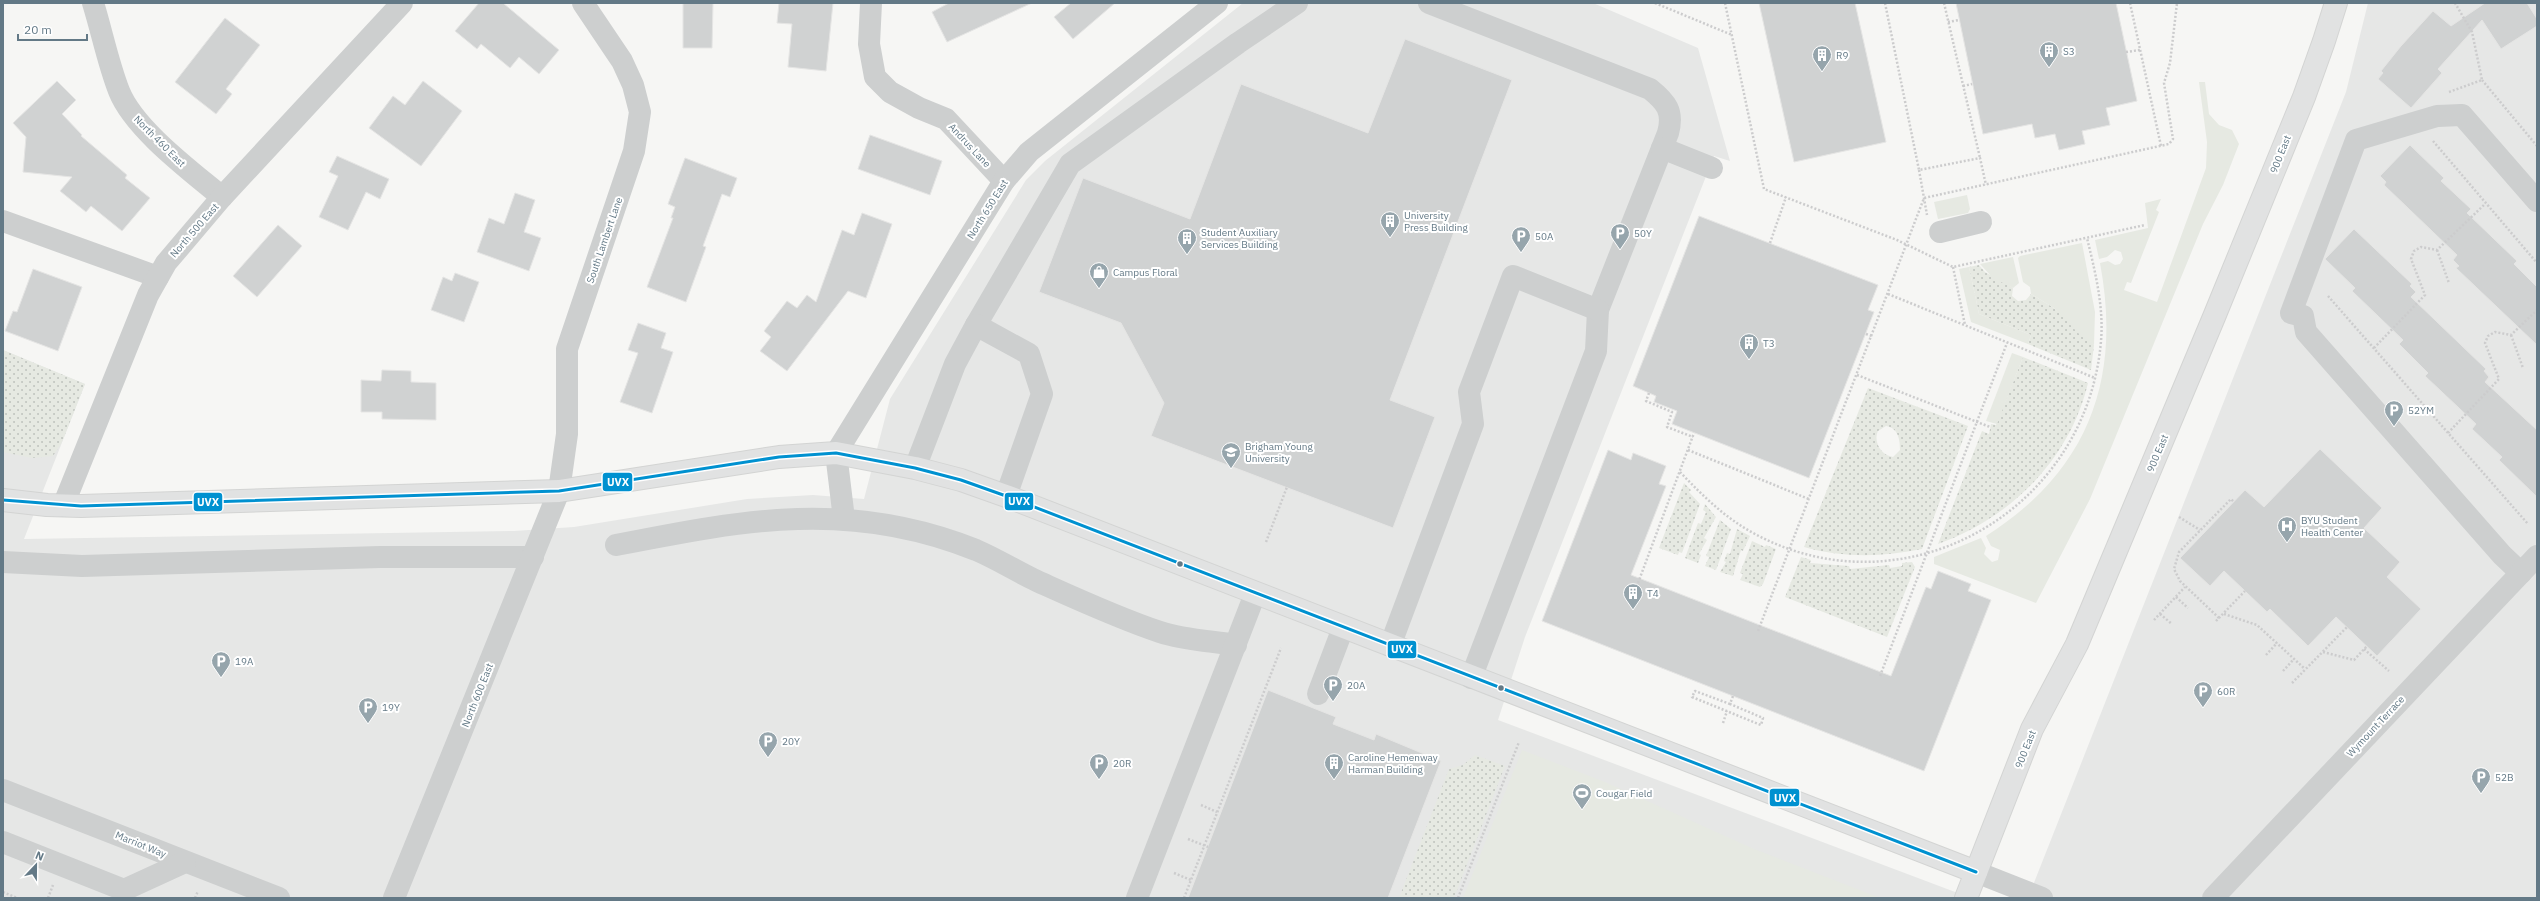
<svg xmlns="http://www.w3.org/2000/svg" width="2540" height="901" font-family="'IBM Plex Sans',sans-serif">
  <defs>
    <pattern id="grass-dots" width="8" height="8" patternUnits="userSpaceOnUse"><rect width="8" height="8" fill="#e6e9e2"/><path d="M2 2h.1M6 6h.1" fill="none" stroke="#bec2bd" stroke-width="1.8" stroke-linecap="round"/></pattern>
  </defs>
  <rect width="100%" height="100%" fill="#f6f6f4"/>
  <g fill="#e6e7e6">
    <polygon points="1243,3 1593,3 1698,48 1730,161 1714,156 1525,637 1498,720 1971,898 3,898 3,350 85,384 24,539 514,531 574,527 747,499 813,495 864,499 890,399 1026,180 1045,161"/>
    <polygon points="2368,3 2537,3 2537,898 2028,898 2346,92"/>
  </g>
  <g fill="url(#grass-dots)" fill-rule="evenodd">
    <polygon points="1979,265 1985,272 2013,288 2012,296 2018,301 2026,300 2031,294 2054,308 2094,345 2091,370 2028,344 2031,335 1979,314 1969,267"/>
    <polygon points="3,350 85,384 62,442 53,456 32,458 3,452"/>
    <path d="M2023,357L2088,383C2070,459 2011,518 1938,544L1982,431L1989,434L1991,424L1996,425Z"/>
    <path d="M1868,388L1968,426L1922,549C1883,557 1843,558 1804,547ZM1886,426C1898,428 1900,439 1900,450L1893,457C1881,455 1873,442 1878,431Z"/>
    <polygon points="1684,483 1691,490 1689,492 1700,504 1682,553 1679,552 1678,555 1659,548"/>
    <polygon points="1705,504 1716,517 1704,538 1707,540 1699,554 1701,555 1698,563 1685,558 1698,523 1701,524 1706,512 1703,510"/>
    <polygon points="1720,520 1731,529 1716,570 1705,566 1709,557 1706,556"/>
    <polygon points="1737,529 1750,536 1743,551 1741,550 1733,576 1720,572 1726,562 1724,561 1727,553 1730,554"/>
    <polygon points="1752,541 1765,547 1766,545 1776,549 1763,584 1760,587 1740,580 1743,574 1740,573"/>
    <polygon points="1801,557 1811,560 1810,563 1849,566 1850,569 1889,565 1890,568 1902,566 1902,563 1912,562 1915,567 1887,637 1785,597"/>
    <polygon points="1475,755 1505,766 1454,898 1399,898 1449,769 1463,765"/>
  </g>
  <g fill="#e6e9e2">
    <path d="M2199,82H2205L2209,114L2219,125L2232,130L2239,144L2223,185L2203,224L2090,499L2036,603L1934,564V557L1981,538L1986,548L1984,554L1992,562L1998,560L2000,550L1991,546L1986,536C2088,471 2122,380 2100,263L2108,261L2115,265L2120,264L2123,259L2121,252L2115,250L2107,257L2099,259L2095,240L2148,228L2145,203L2161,199L2156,210L2159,212L2131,283L2127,282L2124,290L2157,302L2206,168L2207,142Z"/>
    <polygon points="1967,195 1970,209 1968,213 1938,219 1934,202"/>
    <polygon points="2082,243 2095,312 2094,345 2081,336 2054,308 2031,294 2030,287 2023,282 2018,258 2020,256"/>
    <polygon points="2013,257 2019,283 2013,288 1993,278 1980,264"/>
    <polygon points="1969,267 1979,314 2031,335 2028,344 1971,322 1959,269"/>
    <polygon points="2012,353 2023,357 1997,424 1986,421"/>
    <polygon points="1522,750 1605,782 1754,849 1880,898 1463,898"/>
  </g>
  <g fill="#d0d2d2" stroke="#e5e5e4">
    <polygon points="479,3 503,3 559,50 539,74 519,57 510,68 481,44 477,49 455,31"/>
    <polygon points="683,3 713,3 712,48 683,48"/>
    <polygon points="779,3 833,3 826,71 788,67 792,24 777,23"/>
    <polygon points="949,3 1032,3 947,42 932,12"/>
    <polygon points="1071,3 1115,3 1073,39 1054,17"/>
    <polygon points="1759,3 1855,3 1886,142 1794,162"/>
    <polygon points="1956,3 2116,3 2137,101 2106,108 2110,125 2082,131 2085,144 2059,150 2055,134 2035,138 2032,124 1983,134"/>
    <polygon points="2485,3 2527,3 2537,19 2537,26 2501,49 2482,20 2438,69 2442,73 2411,108 2378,79 2383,73 2381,71 2401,46 2433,11 2451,26"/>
    <polygon points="225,18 260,45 226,89 232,94 216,114 175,82"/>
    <polygon points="1405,39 1512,80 1390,400 1435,417 1393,528 1151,436 1164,403 1121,323 1039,292 1083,178 1190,219 1241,84 1368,133"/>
    <polygon points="57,81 76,100 62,114 82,135 81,136 127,175 125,178 150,198 122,231 91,206 86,212 60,191 72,177 23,172 26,137 13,123"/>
    <polygon points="423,81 462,111 421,166 369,128 393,96 405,105"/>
    <polygon points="870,135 942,161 930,195 858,169"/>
    <polygon points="2410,145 2444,178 2441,181 2471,209 2467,213 2517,261 2514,264 2537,287 2537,345 2456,268 2459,266 2453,260 2457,255 2384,185 2386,182 2380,176"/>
    <polygon points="337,156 389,179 380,199 366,192 348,230 319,217 338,176 329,172"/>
    <polygon points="685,158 737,178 730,197 722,194 703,246 706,247 686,302 647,287 673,218 671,218 675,207 668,204"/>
    <polygon points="515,193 535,200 524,232 541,238 529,271 477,252 489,218 504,224"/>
    <polygon points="862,213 892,224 866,298 848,291 787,371 760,351 771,337 764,331 787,301 797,308 807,295 816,302 842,230 854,235"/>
    <polygon points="1699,216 1878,285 1868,310 1874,312 1809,478 1672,424 1677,411 1654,402 1656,396 1633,386"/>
    <polygon points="278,225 302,246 257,297 233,276"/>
    <polygon points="2354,229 2412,284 2410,286 2416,292 2411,297 2486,369 2484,371 2489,377 2485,382 2537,430 2537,497 2499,460 2502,457 2472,429 2476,424 2425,376 2428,373 2399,344 2403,340 2352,291 2355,288 2325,259"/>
    <polygon points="33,269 82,287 58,351 5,331 13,311 17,312"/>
    <polygon points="455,273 479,282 464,322 431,310 443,277 452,281"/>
    <polygon points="638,323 666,333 661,348 673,352 652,413 620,402 638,353 628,350"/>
    <polygon points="382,370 411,371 411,382 436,383 436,420 382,419 382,412 361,412 361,380 381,381"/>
    <polygon points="2320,449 2382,508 2364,528 2400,562 2387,577 2421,609 2377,656 2336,617 2308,646 2270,609 2267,612 2224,571 2210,586 2180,558 2245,490 2264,507"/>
    <polygon points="1608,450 1631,460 1633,453 1666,466 1659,484 1666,486 1631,575 1891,676 1926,587 1931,589 1938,571 1971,584 1968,591 1991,600 1924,771 1542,621"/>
    <polygon points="1268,690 1336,717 1333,724 1374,740 1376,734 1441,761 1388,898 1188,898"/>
  </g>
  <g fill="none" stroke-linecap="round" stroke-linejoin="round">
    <g stroke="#d3d4d3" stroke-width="24">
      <g id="major">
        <polyline points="3,500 47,505 81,506 559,491 779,457 836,453 915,468 961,480 1006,496 1976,872"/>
        <polyline points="1966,898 2032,729 2077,644 2214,317 2304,97 2324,41 2336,3"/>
      </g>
    </g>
    <g stroke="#cccccd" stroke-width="2.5" stroke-dasharray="2 2" stroke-linecap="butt">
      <polyline points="1655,3 1732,35"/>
      <polyline points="1725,3 1764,189 1897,240 1953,267 2145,225"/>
      <polyline points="1885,3 1919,170 1980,158 1986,185"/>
      <polyline points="1944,3 1980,158"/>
      <polyline points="2130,3 2161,146"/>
      <polyline points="1948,22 1959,20"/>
      <polyline points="2126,52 2140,50"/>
      <polyline points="2482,80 2537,146"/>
      <polyline points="1963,86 1972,84"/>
      <polyline points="2449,92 2482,80 2472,32 2455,3"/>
      <polyline points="2433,141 2537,263"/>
      <polyline points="1919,170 1927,215"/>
      <polyline points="1770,243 1786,197"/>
      <polyline points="2437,250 2449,283"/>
      <polyline points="1953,267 1965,325"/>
      <polyline points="1888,294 2095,378"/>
      <polyline points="2328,296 2528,524"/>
      <polyline points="1866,334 1872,336"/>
      <polyline points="2511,335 2523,368"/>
      <polyline points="2374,348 2425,295 2411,259 2414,251 2421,247 2437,250 2485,204"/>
      <polyline points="1857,375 1990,427"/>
      <polyline points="1649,393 1646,401 1672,412 1667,427 1693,437"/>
      <polyline points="2448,433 2499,379 2485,343 2488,336 2495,332 2511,335 2537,310"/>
      <polyline points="1688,450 1809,499"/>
      <path d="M1680,472C1703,496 1725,518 1755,534C1906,615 2087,510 2101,341C2104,307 2095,271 2087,238"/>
      <polyline points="2179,517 2200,530"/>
      <polyline points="1266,542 1287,487"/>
      <polyline points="1638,583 1694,433"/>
      <polyline points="2176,597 2188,608"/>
      <polyline points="2160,614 2172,624"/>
      <polyline points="2224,614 2257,625 2305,669"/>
      <polyline points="2219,618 2180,581 2174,569 2179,552 2231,499 2234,502"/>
      <polyline points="2154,620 2185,587"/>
      <polyline points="2216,621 2245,591"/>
      <polyline points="1758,631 1924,198 2169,144 2173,139 2164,83 2170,63 2177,3"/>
      <polyline points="2364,649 2389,671"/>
      <polyline points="2323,652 2354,660 2367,646"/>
      <polyline points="2266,655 2277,643"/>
      <polyline points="2283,671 2294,659"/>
      <polyline points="1880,676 2007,343"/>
      <polyline points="2292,683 2347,627"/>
      <polyline points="1730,704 1695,691 1692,697 1761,725 1763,718 1730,704 1733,696"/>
      <polyline points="1723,723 1727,711"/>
      <polyline points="1201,805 1217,812"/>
      <polyline points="1188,839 1208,847"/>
      <polyline points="1174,873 1191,880"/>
      <polyline points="3,892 17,898"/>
      <polyline points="48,898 53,885"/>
      <polyline points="195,898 198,891"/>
      <polyline points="1184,898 1281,648"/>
      <polyline points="1458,898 1519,742"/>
    </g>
    <g stroke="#cdcfcf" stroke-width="22">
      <path d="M93,3C102,32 108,63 119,91C134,129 191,171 222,197"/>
      <polyline points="871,3 869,44 875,77 890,92 919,108 946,119 1004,181"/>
      <path d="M1429,3L1650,89C1666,102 1674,111 1668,133L1598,310L1596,351L1471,678"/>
      <polyline points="1662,148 1712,168"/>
      <polyline points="3,221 158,277"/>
      <polyline points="1940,232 1981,222"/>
      <polyline points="976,325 1070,164 1238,43 1297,3"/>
      <polyline points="915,468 955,364 976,325 1029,354 1042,394 1006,496"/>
      <polyline points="63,506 148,295 166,263 222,197 402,3"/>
      <polyline points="844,519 836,453 1004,181 1029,152 1217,3"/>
      <path d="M616,545C744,520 849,499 976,550C997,559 1016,571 1037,581C1077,599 1118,618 1160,632C1184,640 1212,641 1236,645"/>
      <polyline points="3,562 82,566 380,557 533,557"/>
      <polyline points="2521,573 2502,555 2306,332 2303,316 2291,313 2356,140 2437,116 2462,115 2537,201"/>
      <polyline points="1390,646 1473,424 1469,392 1513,276 1598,310"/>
      <polyline points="1318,694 1343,628"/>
      <polyline points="3,790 279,898"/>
      <polyline points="3,842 124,890 185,862"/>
      <polyline points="1976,872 2042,898"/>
      <polyline points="394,898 559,491 567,434 567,349 634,151 640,112 633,85 622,61 583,3"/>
      <polyline points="1137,898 1255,594"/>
      <polyline points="2213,898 2537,556"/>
    </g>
    <use href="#major" stroke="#e1e2e2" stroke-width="22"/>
    <g stroke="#fff" stroke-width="6">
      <polyline id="bus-1" points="3,500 81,506 559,491 779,457 836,453 915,468 961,480 1006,496 1976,872"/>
    </g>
    <use href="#bus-1" stroke="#0091d0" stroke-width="3"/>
  </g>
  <defs>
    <g id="building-pin" transform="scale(1)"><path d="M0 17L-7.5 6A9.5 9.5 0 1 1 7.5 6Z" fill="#96a5ac" stroke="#fff"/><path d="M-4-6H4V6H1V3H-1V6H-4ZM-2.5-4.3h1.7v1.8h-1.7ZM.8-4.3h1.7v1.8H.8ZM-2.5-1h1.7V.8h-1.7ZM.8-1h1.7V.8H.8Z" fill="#fff"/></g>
    <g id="parking-pin" transform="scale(1)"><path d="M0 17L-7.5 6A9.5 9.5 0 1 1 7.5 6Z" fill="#96a5ac" stroke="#fff"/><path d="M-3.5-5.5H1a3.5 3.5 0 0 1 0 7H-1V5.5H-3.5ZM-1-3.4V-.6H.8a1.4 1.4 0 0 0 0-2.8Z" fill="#fff"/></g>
    <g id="shop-pin" transform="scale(1)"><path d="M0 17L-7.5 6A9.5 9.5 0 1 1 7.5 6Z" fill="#96a5ac" stroke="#fff"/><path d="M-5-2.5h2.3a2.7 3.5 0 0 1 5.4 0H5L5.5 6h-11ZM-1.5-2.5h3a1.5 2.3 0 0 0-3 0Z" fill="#fff"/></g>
    <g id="university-pin" transform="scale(1)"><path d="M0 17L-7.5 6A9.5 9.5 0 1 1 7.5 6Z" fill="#96a5ac" stroke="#fff"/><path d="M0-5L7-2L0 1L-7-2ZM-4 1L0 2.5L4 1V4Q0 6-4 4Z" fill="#fff"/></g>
    <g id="hospital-pin" transform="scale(1)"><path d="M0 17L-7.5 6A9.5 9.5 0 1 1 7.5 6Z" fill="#96a5ac" stroke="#fff"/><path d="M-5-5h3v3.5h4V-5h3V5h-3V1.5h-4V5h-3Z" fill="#fff"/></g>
    <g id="stadium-pin" transform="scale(1)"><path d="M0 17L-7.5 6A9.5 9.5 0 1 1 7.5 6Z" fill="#96a5ac" stroke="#fff"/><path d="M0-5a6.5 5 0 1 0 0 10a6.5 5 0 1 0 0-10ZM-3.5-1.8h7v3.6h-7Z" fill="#fff"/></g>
  </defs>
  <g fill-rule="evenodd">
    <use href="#building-pin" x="2049" y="51"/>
    <use href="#building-pin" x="1822" y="55"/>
    <use href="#building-pin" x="1390" y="221"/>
    <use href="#parking-pin" x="1620" y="233"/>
    <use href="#parking-pin" x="1521" y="236"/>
    <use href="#building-pin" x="1187" y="238"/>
    <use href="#shop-pin" x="1099" y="272"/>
    <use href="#building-pin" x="1749" y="343"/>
    <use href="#parking-pin" x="2394" y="410"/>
    <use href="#university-pin" x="1231" y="452"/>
    <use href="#hospital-pin" x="2287" y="526"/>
    <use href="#building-pin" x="1633" y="593"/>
    <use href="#parking-pin" x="221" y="661"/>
    <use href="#parking-pin" x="1333" y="685"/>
    <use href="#parking-pin" x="2203" y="691"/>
    <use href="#parking-pin" x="368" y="707"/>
    <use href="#parking-pin" x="768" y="741"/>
    <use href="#parking-pin" x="1099" y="763"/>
    <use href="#building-pin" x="1334" y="763"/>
    <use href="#parking-pin" x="2481" y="777"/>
    <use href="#stadium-pin" x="1582" y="793"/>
  </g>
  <g fill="#637986" stroke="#fff" stroke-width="1.5">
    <circle cx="1180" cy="564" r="3.5"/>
    <circle cx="1501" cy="688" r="3.5"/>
  </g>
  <g text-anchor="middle" stroke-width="4" stroke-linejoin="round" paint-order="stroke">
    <g font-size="10" fill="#637986" stroke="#fff" text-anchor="start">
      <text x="2063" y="55">S3</text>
      <text x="1836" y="59">R9</text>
      <text x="1404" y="219">University<tspan x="1404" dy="12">Press Building</tspan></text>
      <text x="1201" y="236">Student Auxiliary<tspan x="1201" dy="12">Services Building</tspan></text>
      <text x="1634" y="237">50Y</text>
      <text x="1535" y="240">50A</text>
      <text x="1113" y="276">Campus Floral</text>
      <text x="1763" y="347">T3</text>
      <text x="2408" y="414">52YM</text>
      <text x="1245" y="450">Brigham Young<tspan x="1245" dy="12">University</tspan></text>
      <text x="2301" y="524">BYU Student<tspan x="2301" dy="12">Health Center</tspan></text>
      <text x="1647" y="597">T4</text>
      <text x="235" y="665">19A</text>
      <text x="1347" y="689">20A</text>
      <text x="2217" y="695">60R</text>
      <text x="382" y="711">19Y</text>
      <text x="782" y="745">20Y</text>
      <text x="1348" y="761">Caroline Hemenway<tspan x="1348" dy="12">Harman Building</tspan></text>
      <text x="1113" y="767">20R</text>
      <text x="2495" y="781">52B</text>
      <text x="1596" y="797">Cougar Field</text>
    </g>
    <g font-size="10" fill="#637986" stroke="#fff">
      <text transform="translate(160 141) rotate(45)" y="4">North 460 East</text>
      <text transform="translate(970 145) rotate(47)" y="4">Andrus Lane</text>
      <text transform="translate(2280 154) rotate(-68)" y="4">900 East</text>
      <text transform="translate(987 209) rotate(-58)" y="4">North 650 East</text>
      <text transform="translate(194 230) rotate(-49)" y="4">North 500 East</text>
      <text transform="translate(604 240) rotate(-71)" y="4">South Lambert Lane</text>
      <text transform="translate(2157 453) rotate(-67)" y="4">900 East</text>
      <text transform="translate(477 695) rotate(-68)" y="4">North 600 East</text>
      <text transform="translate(2375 726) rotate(-47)" y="4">Wymount Terrace</text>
      <text transform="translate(2025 749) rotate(-68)" y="4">900 East</text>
      <text transform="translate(141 844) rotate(22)" y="4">Marriot Way</text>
    </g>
  </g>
  <g stroke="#fff" stroke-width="1.5">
    <rect x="602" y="472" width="31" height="20" rx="4" fill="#0091d0"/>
    <rect x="1004" y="492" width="30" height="19" rx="4" fill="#0091d0"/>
    <rect x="193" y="492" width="30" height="20" rx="4" fill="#0091d0"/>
    <rect x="1387" y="640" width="30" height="19" rx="4" fill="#0091d0"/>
    <rect x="1769" y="788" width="31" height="19" rx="4" fill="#0091d0"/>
  </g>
  <g font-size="11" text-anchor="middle" font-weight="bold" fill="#fff">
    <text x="618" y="486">UVX</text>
    <text x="1019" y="505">UVX</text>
    <text x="208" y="506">UVX</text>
    <text x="1402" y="653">UVX</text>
    <text x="1785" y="802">UVX</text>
  </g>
  <rect width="2540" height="901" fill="none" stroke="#637986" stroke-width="8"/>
  <g transform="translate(36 865) rotate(22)" stroke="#ffffff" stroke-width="3" paint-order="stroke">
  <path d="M0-3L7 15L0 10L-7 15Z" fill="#637986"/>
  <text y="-6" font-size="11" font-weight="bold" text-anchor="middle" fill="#637986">N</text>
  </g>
  <path d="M18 34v6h69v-6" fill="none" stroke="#637986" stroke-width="2"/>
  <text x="24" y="34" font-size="12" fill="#637986" stroke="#ffffff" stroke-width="3" paint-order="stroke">20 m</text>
</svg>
